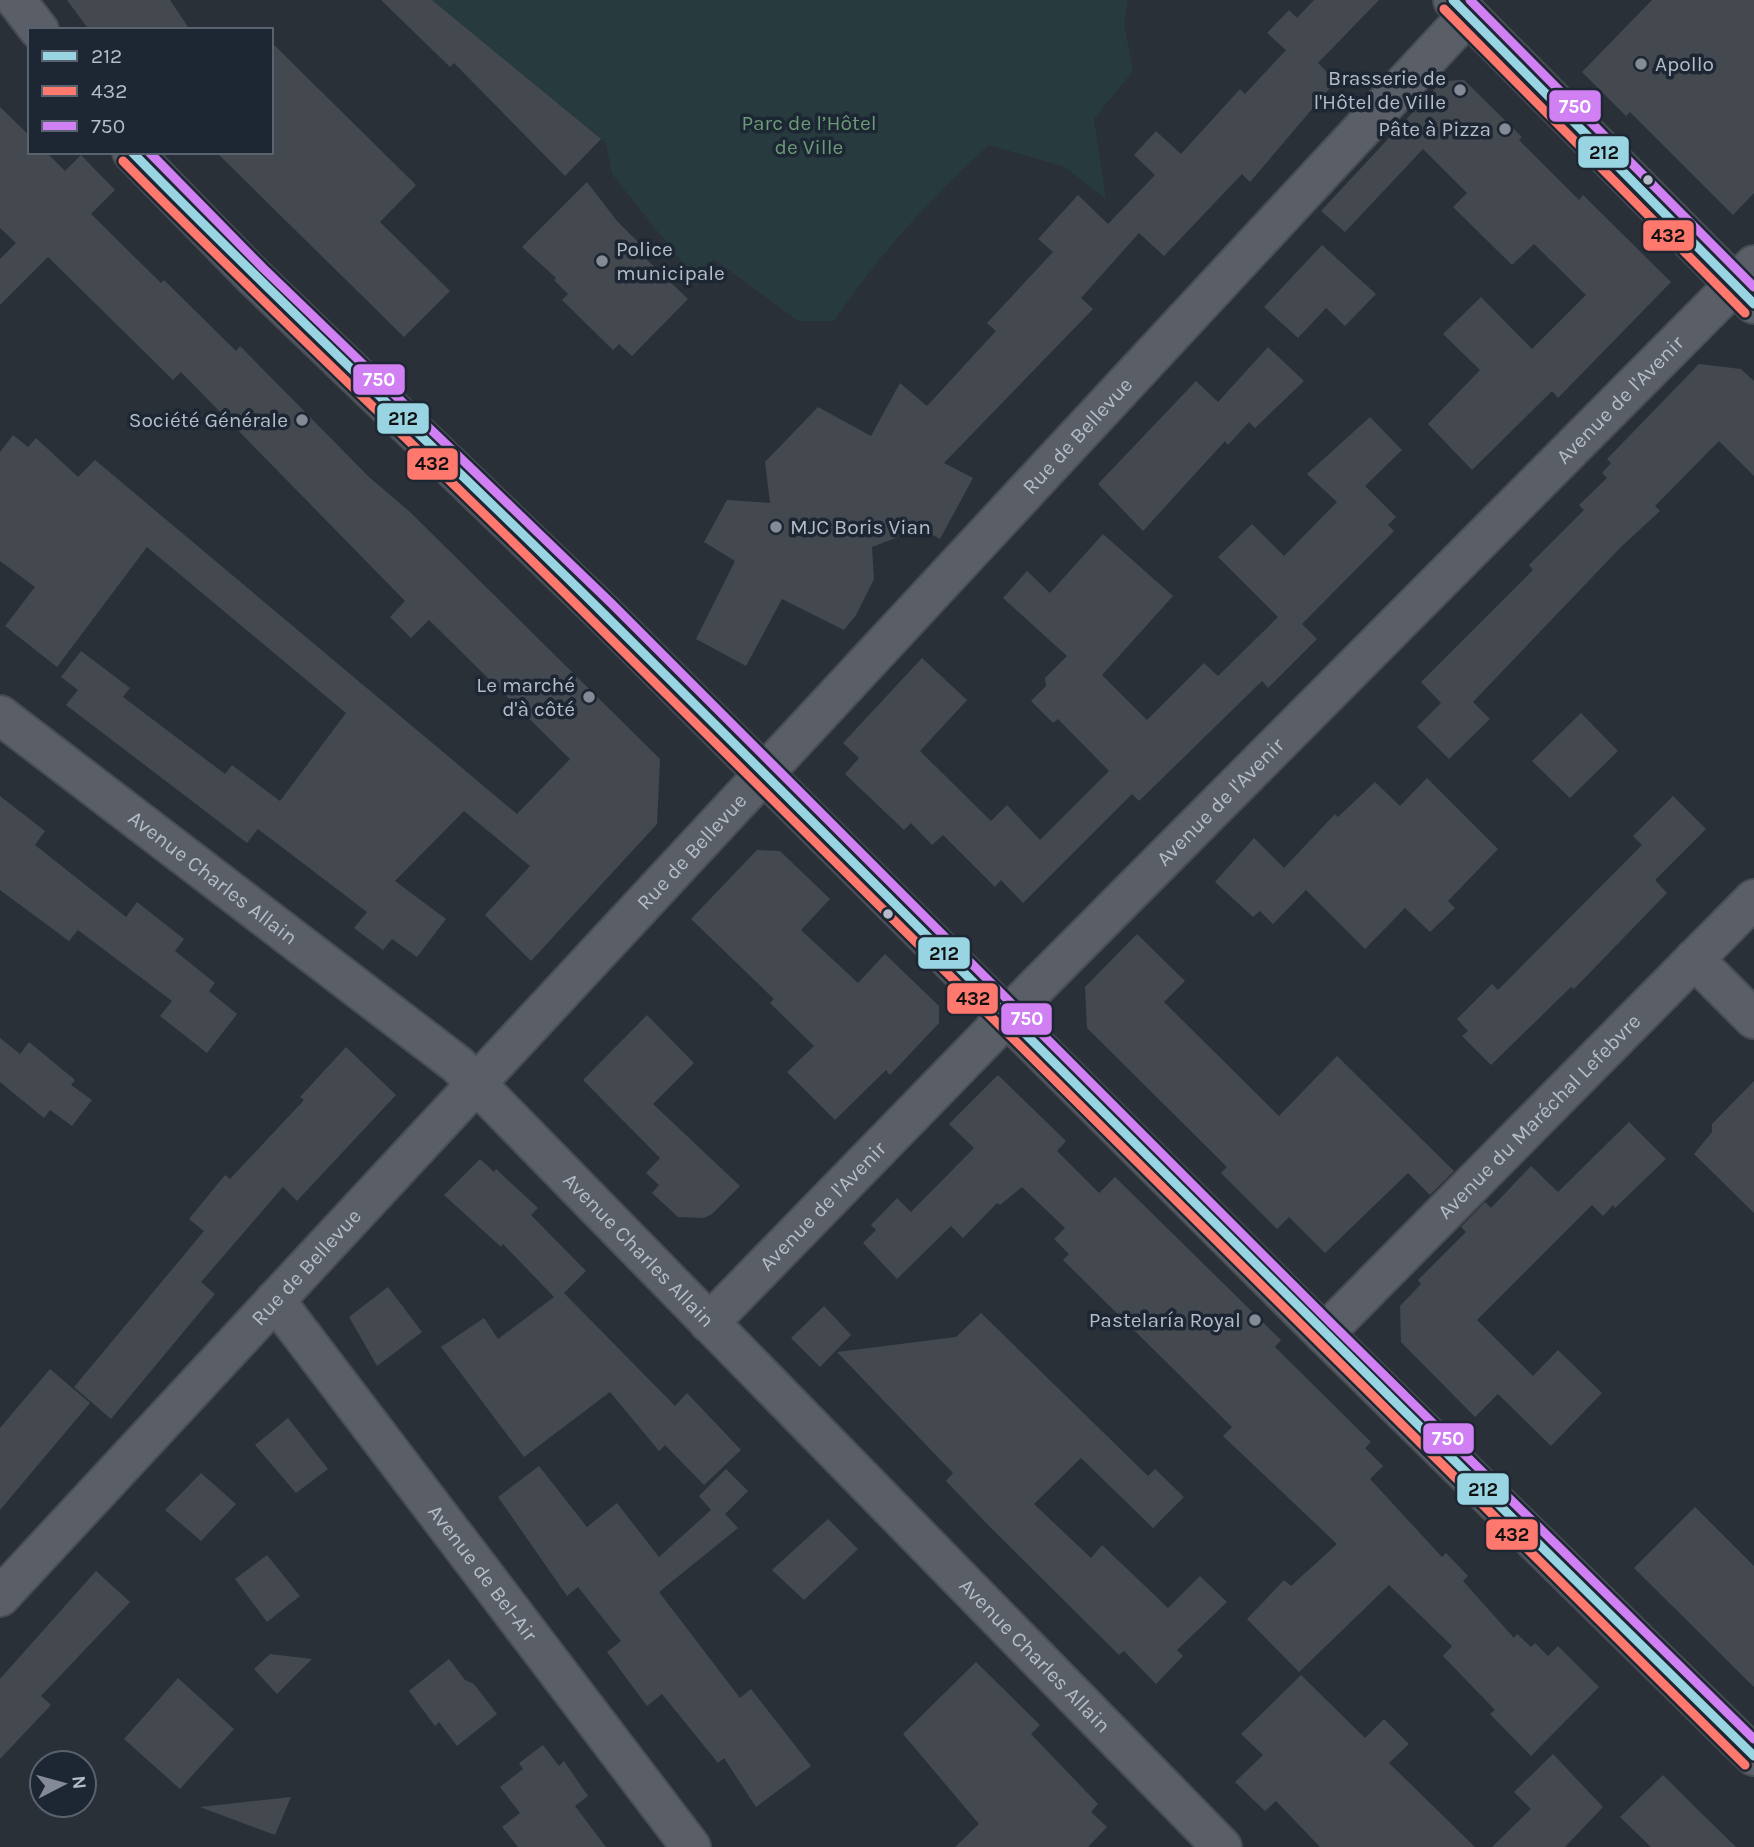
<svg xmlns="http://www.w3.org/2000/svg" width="1754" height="1847" font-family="Karla,sans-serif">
  <rect width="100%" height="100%" fill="#2a3038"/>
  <path fill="#273a3e" d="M432,0H1128L1124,24L1133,71L1094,119L1106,199L1065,167L989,145C932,196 877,257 834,321H798L714,259L693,276L612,174L606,143Z"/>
  <g fill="#444950">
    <polygon points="67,0 170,0 190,30 89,30"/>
    <polygon points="381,0 432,0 601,139 565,176 454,63 450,67"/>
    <polygon points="1314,0 1379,0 1318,63 1336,81 1250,182 1242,174 1164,256 1139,233 1081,298 1093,309 944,463 973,478 940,539 913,524 898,537 872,547 874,579 856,615 844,630 782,599 746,666 696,639 735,561 704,542 727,500 770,503 765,462 818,407 871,436 900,383 927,406 996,331 987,323 1053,252 1038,239 1078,195 1108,224 1155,175 1134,155 1156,131 1181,154 1240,89 1245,94 1286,50 1267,33 1289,10 1297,18"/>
    <polygon points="1652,0 1754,0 1754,193 1733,215 1630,112 1626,116 1582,72"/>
    <polygon points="271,42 416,185 380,222 450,291 404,337 216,152 271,152"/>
    <polygon points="1464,80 1522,137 1519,140 1579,200 1583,195 1671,282 1558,398 1552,391 1472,470 1428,424 1480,370 1443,334 1481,297 1532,349 1586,295 1534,244 1512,265 1453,207 1467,193 1423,149 1345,232 1321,211 1442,81"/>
    <polygon points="0,107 30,136 30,152 46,152 65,171 81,155 115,190 91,214 161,283 164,280 236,351 240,346 369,477 410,512 660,759 657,824 531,961 485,915 530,866 464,811 395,881 446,919 417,957 392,939 383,950 354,928 367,912 258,829 247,843 66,705 78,690 61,677 81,651 130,688 123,697 225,774 232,765 280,801 346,713 147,547 57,667 5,626 35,587 0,561 0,452 13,435 28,447 36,438 78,477 95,460 517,814 570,759 429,620 411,638 390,617 405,601 181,372 173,380 48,257 0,305 0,259 16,243 0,228"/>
    <polygon points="587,182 617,221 645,249 640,253 688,299 632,356 619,344 613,350 562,300 568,294 554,280 556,278 522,247"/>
    <polygon points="1322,245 1376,294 1345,326 1326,308 1298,338 1264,307"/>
    <polygon points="1268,347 1304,381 1255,428 1249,422 1228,445 1225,441 1143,531 1098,484 1196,381 1218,402"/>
    <polygon points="1699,364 1741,369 1754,381 1754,476 1719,441 1655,506 1660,511 1621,547 1473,702 1490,719 1449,759 1417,727 1441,703 1421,682 1533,570 1529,565 1584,510 1579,505 1607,478 1602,473 1611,463 1607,459"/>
    <polygon points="1370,417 1402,450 1365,486 1396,517 1388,525 1394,531 1302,624 1317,639 1268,688 1262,681 1139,801 1132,794 1023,903 1001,880 995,887 943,835 932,845 911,823 904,830 845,774 859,758 843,743 922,658 967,700 920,751 991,821 1007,805 1040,840 1109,771 1058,719 1053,723 1031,701 1046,686 1045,678 1067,656 1003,598 1027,571 1050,593 1103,534 1173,596 1102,675 1147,720 1204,663 1218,676 1278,617 1218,557 1252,524 1284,556 1337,502 1307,474"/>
    <polygon points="1581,713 1618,751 1570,798 1532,761"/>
    <polygon points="1427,778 1498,849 1448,901 1455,908 1430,932 1405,908 1365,949 1306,890 1273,924 1260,911 1253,917 1215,882 1254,838 1284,868 1335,814 1338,817 1375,782 1400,806"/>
    <polygon points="0,796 45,831 35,845 126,917 137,902 184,939 175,951 215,983 209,991 237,1014 207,1053 160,1016 172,1001 78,930 69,941 0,890"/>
    <polygon points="1673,796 1706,829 1655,880 1667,893 1574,989 1571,987 1491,1065 1462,1036 1468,1031 1457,1019 1492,984 1498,990 1642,845 1633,836"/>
    <polygon points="757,850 780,851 830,899 801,930 858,983 885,954 939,1006 939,1023 890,1075 886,1070 835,1120 787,1072 814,1046 770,1003 774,999 691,919"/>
    <polygon points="1137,934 1185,981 1164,1002 1279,1116 1337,1056 1454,1171 1430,1195 1408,1173 1325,1253 1289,1217 1277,1229 1221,1173 1227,1167 1087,1028 1085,987"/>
    <polygon points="647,1015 694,1063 653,1104 740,1186 712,1214 704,1218 678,1217 652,1193 659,1185 646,1173 660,1158 583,1080"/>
    <polygon points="0,1038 20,1054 29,1042 75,1080 71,1085 92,1100 72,1126 50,1110 44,1118 0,1082"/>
    <polygon points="346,1047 396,1095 297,1201 283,1187 201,1282 215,1294 111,1419 74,1387 204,1231 189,1219 225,1175 230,1179 304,1100 300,1097"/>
    <polygon points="998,1075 1066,1141 1057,1151 1099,1193 1115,1177 1281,1340 1275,1347 1371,1442 1365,1448 1383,1466 1370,1479 1442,1557 1446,1553 1468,1576 1463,1581 1514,1638 1517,1634 1531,1647 1535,1643 1548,1656 1558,1646 1599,1687 1531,1756 1490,1714 1495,1710 1443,1656 1452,1646 1389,1585 1299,1672 1247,1619 1284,1580 1291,1586 1337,1544 1223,1436 1232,1427 1063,1260 1069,1254 1054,1239 1065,1228 1022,1187 1000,1205 997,1203 963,1238 951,1226 897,1279 863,1243 876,1230 871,1225 897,1198 911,1212 974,1148 949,1124"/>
    <polygon points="1754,1081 1754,1213 1694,1154 1712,1132 1712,1124"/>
    <polygon points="1629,1122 1666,1159 1615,1208 1613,1205 1603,1216 1592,1205 1477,1320 1533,1376 1558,1350 1602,1393 1551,1446 1498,1394 1475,1417 1401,1342 1400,1306 1421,1284 1418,1280 1466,1232 1461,1227 1485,1202 1491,1208 1531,1166 1558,1192"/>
    <polygon points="480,1159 494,1172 496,1169 538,1208 531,1215 586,1271 564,1293 675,1406 687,1393 741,1450 704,1485 665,1445 659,1451 610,1392 524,1457 441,1347 484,1318 498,1339 554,1297 503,1244 501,1247 444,1195"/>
    <polygon points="388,1287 422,1332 377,1366 349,1317"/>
    <polygon points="824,1306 851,1335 820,1367 791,1338"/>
    <polygon points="981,1313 1148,1476 1155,1469 1184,1497 1153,1528 1081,1458 1034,1504 1091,1558 1102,1545 1168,1608 1200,1576 1227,1602 1177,1650 1183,1656 1156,1684 1124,1651 1119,1655 989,1526 946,1481 953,1473 837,1352 956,1337"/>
    <polygon points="50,1369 90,1403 0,1510 0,1428"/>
    <polygon points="288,1418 328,1469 296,1493 255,1445"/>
    <polygon points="539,1466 587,1527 617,1503 659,1557 711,1510 699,1496 726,1469 748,1491 725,1514 738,1528 659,1592 740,1698 751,1689 811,1766 756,1807 724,1758 718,1763 662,1694 647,1706 607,1652 621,1641 578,1587 567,1596 498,1497"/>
    <polygon points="201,1473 236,1504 201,1541 165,1510"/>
    <polygon points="1695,1507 1754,1566 1754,1687 1634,1568"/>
    <polygon points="828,1519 858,1549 804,1600 772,1570"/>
    <polygon points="267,1555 300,1596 267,1622 235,1579"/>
    <polygon points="96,1571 130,1602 41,1696 51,1705 0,1759 0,1679"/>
    <polygon points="270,1654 312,1659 277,1694 254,1669"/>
    <polygon points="449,1659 465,1680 474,1684 497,1714 457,1746 439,1722 435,1726 409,1691"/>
    <polygon points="976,1662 1040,1725 1031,1734 1098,1804 1091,1812 1107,1827 1088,1847 955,1847 979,1824 903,1734"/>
    <polygon points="1301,1675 1365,1738 1384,1719 1409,1744 1389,1763 1475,1847 1320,1847 1276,1801 1265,1811 1235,1782 1263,1755 1241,1734"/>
    <polygon points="178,1678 234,1729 180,1789 124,1739"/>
    <polygon points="543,1745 559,1766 564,1761 588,1796 575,1806 606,1847 518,1847 502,1827 520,1813 500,1787 523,1769 519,1763"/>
    <polygon points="1553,1754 1603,1807 1565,1847 1492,1847 1531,1809 1514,1792"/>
    <polygon points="1663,1775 1696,1808 1736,1847 1651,1847 1620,1817"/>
    <polygon points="291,1797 275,1835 200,1807"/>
  </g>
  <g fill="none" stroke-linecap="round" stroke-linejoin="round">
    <g stroke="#484c53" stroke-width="42">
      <g id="minor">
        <polyline points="16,0 39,30"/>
        <polyline points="1453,0 1754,304"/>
        <polyline points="132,152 254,277 602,612 1324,1334 1754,1756"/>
        <path id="s1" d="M0,715L458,1065L1222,1847"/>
        <polyline points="1694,959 1754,1019"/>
        <path id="s2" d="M275,1300L691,1847"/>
        <path id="s3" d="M709,1323L1034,989L1754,265"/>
        <path id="s4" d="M1324,1334L1754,899"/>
        <path id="s5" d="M0,1597L1468,15"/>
      </g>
    </g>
    <use href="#minor" stroke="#5a5e66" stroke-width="38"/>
    <g stroke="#1d2633" stroke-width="14">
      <g id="bus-1">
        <polyline points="1453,0 1754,304"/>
        <path d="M132,152C287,311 450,461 607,617C989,997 1369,1379 1754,1756"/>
      </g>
    </g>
    <g stroke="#1d2633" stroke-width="14">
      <g id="bus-2">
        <polyline points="1444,9 1745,313"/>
        <path d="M123,161C278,319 441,469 598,626C981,1005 1361,1387 1745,1765"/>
      </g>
    </g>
    <g stroke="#1d2633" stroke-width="14">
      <g id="bus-3">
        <polyline points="1470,0 1754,287"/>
        <polyline points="149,152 263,268 611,603 1333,1325 1754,1739"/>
      </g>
    </g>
    <use href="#bus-1" stroke="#98d4e2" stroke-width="9"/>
    <use href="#bus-2" stroke="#ff786d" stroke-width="9"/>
    <use href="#bus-3" stroke="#d080f3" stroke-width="9"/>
  </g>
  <g fill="#848b96" stroke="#1d2633" stroke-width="2.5">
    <circle cx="1641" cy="64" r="7"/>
    <circle cx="1460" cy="90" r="7"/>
    <circle cx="1505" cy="129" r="7"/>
    <circle cx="602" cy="261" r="7"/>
    <circle cx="302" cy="420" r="7"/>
    <circle cx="776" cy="527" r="7"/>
    <circle cx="589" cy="697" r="7"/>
    <circle cx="1255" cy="1320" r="7"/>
  </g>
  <g fill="#b4bcc9" stroke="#1d2633" stroke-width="2.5">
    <circle cx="1648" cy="180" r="6"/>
    <circle cx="888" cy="914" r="6"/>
  </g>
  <g text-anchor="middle" stroke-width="7" stroke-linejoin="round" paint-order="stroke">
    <g font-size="21" fill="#b4bcc9" stroke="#1d2633" text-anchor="end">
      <text x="1655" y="71" text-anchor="start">Apollo</text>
      <text x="1446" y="85">Brasserie de<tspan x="1446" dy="24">l'Hôtel de Ville</tspan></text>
      <text x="1491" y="136">Pâte à Pizza</text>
      <text x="616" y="256" text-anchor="start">Police<tspan x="616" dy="24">municipale</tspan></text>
      <text x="288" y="427">Société Générale</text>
      <text x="790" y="534" text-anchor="start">MJC Boris Vian</text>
      <text x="575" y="692">Le marché<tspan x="575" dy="24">d'à côté</tspan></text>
      <text x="1241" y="1327">Pastelaría Royal</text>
    </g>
    <g font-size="21" fill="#6b9a76" stroke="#1d2633">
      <text x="809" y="130">Parc de l’Hôtel<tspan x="809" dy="24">de Ville</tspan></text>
    </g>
    <g font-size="21" fill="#b4bcc9" stroke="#1d2633">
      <text dy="7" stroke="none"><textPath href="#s3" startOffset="1297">Avenue de l'Avenir</textPath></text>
      <text dy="7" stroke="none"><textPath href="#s5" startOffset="1584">Rue de Bellevue</textPath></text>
      <text dy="7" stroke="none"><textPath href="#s3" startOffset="730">Avenue de l'Avenir</textPath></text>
      <text dy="7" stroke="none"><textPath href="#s5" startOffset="1017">Rue de Bellevue</textPath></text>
      <text dy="7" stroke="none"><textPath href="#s1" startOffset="268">Avenue Charles Allain</textPath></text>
      <text dy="7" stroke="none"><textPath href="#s4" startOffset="306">Avenue du Maréchal Lefebvre</textPath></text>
      <text dy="7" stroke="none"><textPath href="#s3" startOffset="163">Avenue de l'Avenir</textPath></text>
      <text dy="7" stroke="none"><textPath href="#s1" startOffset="835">Avenue Charles Allain</textPath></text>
      <text dy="7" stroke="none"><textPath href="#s5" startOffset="450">Rue de Bellevue</textPath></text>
      <text dy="7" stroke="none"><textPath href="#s2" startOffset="343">Avenue de Bel-Air</textPath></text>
      <text dy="7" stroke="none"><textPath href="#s1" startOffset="1402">Avenue Charles Allain</textPath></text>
    </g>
  </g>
  <g stroke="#1d2633" stroke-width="2.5">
    <rect x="1548" y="89" width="54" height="34" rx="7" fill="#d080f3"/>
    <rect x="1577" y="135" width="53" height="34" rx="7" fill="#98d4e2"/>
    <rect x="1642" y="219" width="53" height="33" rx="7" fill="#ff786d"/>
    <rect x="352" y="363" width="54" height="33" rx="7" fill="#d080f3"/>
    <rect x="376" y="402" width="54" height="33" rx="7" fill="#98d4e2"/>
    <rect x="406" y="447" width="53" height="34" rx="7" fill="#ff786d"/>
    <rect x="917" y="936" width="54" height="34" rx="7" fill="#98d4e2"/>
    <rect x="946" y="982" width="53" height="33" rx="7" fill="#ff786d"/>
    <rect x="1000" y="1002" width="53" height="34" rx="7" fill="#d080f3"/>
    <rect x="1422" y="1422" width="53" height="33" rx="7" fill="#d080f3"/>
    <rect x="1456" y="1472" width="54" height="34" rx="7" fill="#98d4e2"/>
    <rect x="1485" y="1518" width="54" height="33" rx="7" fill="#ff786d"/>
  </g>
  <g font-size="19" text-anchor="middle" font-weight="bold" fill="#fff">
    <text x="1575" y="113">750</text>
    <text x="379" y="386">750</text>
    <text x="1027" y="1025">750</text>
    <text x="1448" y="1445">750</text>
  </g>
  <g font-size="19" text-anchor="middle" font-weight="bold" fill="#111">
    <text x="1604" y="159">212</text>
    <text x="1668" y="242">432</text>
    <text x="403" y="425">212</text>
    <text x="432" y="470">432</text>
    <text x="944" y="960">212</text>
    <text x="973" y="1005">432</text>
    <text x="1483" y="1496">212</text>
    <text x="1512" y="1541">432</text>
  </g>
  <rect x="28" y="28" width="245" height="126" fill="#1d2633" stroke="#59626f" stroke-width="2"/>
  <rect x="42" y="51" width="35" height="10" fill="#98d4e2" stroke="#59626f" stroke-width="2"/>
  <text x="91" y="63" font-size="21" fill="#b4bcc9">212</text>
  <rect x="42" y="86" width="35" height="10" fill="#ff786d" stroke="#59626f" stroke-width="2"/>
  <text x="91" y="98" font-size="21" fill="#b4bcc9">432</text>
  <rect x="42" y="121" width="35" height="10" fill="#d080f3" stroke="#59626f" stroke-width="2"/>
  <text x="91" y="133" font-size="21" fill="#b4bcc9">750</text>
  <g transform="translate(63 1784) rotate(84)"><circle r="33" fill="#1d2633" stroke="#59626f" stroke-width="2"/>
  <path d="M0-5L12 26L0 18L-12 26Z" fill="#848b96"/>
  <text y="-10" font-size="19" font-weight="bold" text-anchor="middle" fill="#b4bcc9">N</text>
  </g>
</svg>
